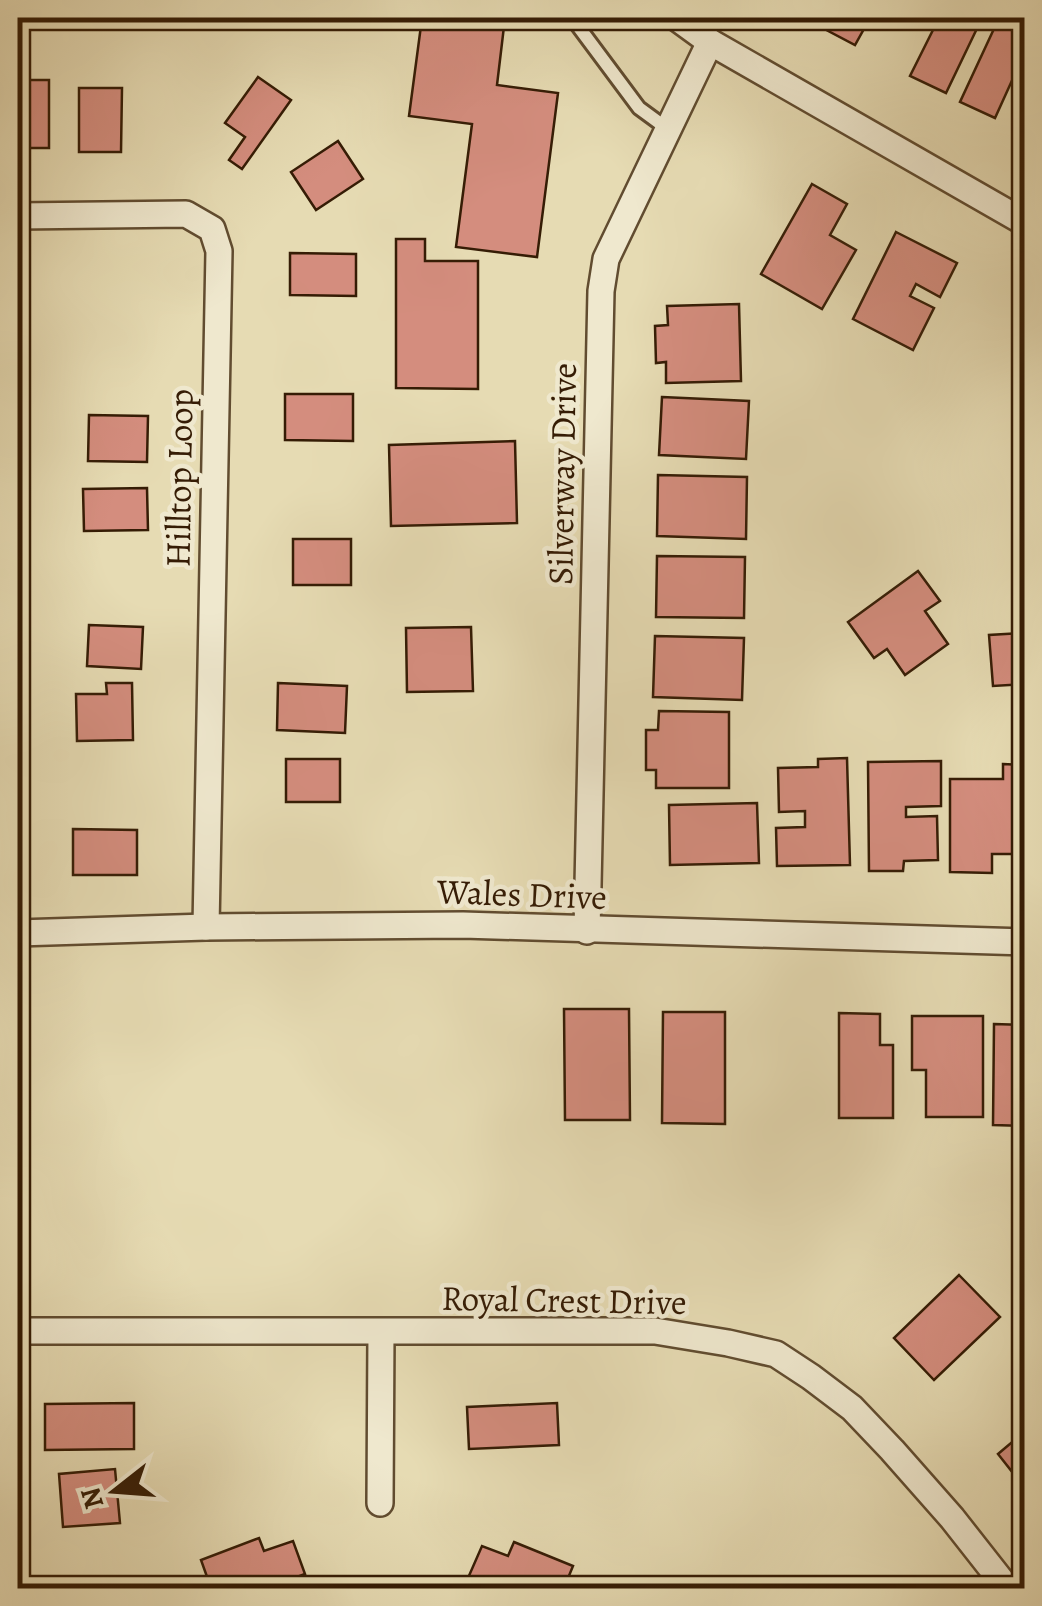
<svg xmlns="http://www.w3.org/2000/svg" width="1042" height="1606" font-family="Alegreya,serif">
  <rect width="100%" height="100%" fill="#e6dbb3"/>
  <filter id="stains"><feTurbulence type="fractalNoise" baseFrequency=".002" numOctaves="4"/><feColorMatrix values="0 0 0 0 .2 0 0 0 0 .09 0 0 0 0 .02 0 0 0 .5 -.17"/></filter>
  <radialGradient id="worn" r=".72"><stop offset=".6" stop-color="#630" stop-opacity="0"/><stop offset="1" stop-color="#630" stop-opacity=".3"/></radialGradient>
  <g fill="#d48d7e" stroke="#351c05" stroke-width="2.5">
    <polygon points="422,18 505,18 497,85 558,93 537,257 456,247 472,124 409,116"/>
    <polygon points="818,18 870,18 855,45 815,24"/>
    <polygon points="939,18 982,18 946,93 910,76"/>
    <polygon points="999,18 1024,18 1024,54 995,118 960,102"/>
    <polygon points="258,77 291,100 242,169 229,160 245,137 225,123"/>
    <rect x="18" y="80" width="31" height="68"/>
    <polygon points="79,88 122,88 121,152 79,152"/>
    <polygon points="338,141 363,179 316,210 291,172"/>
    <polygon points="812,184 847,204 830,235 856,250 822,309 761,274"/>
    <polygon points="896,232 957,263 940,297 916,284 910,296 934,308 913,350 853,319"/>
    <polygon points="396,239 425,239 425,261 478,261 478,389 396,388"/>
    <polygon points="290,253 356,254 356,296 290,295"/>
    <rect x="18" y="275" width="2" height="47"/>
    <polygon points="739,304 741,381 666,383 666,362 656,363 655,326 668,325 667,306"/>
    <polygon points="285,394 353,394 353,441 285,440"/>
    <polygon points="662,397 749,401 746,459 659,455"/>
    <polygon points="89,415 148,416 147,462 88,461"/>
    <polygon points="515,441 517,523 391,526 389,445"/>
    <polygon points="658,475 747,477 746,539 657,536"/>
    <polygon points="147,488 148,530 84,531 83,489"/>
    <rect x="293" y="539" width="58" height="46"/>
    <polygon points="657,556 745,557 744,618 656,617"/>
    <polygon points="918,571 940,601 925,611 948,644 905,675 887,649 874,658 848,622"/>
    <polygon points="89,625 143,627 141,669 87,666"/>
    <polygon points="471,627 473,691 407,692 406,628"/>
    <polygon points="1024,633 1024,684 993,686 989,635"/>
    <polygon points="655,636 744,638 742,700 653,697"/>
    <polygon points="106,683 132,683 133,740 77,741 76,694 107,694"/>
    <polygon points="278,683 347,686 345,733 277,730"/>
    <polygon points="659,711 729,712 729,788 656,788 656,770 646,770 646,730 658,730"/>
    <polygon points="847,758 850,865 777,866 776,828 805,827 805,811 779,812 778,768 818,767 818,759"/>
    <rect x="286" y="759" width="54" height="43"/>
    <polygon points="941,761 941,806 906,807 906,817 937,816 938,860 904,861 903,871 869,871 868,762"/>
    <polygon points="1003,764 1024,765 1024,854 992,854 992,873 950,872 950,779 1003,779"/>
    <polygon points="757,803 759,863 670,865 669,805"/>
    <polygon points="73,829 137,830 137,875 73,875"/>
    <polygon points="564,1009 629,1009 630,1120 565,1120"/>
    <polygon points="663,1012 725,1012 725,1124 662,1123"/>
    <polygon points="839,1013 880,1014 880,1045 893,1045 893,1118 839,1118"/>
    <polygon points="912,1016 983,1016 983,1117 926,1117 926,1070 912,1070"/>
    <polygon points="994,1024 1024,1025 1024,1126 993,1125"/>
    <polygon points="959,1275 1000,1317 934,1380 894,1338"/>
    <polygon points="134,1403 134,1449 45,1450 45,1404"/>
    <polygon points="557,1403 559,1445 469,1449 467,1407"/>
    <polygon points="1024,1432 1024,1487 998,1454"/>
    <polygon points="115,1469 120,1523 63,1527 59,1474"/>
    <polygon points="259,1538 264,1551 293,1541 305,1574 278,1584 279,1588 211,1588 201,1560"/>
    <polygon points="514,1542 573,1566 564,1588 492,1588 468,1578 482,1546 508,1556"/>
  </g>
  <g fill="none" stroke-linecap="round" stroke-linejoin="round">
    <g stroke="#614c30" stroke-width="18">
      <polyline id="lane" points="572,18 639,108 669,130"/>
    </g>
    <g stroke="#614c30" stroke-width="30">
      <g id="street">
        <polyline points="677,18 710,42 1024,222"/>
        <polyline points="18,216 186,214 212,229 219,251 206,927"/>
        <polyline points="587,931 601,291 606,259 710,42"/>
        <polyline points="18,933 206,927 463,925 1024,942"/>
        <polyline points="18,1331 655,1331 728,1343 776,1354 811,1377 852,1408 892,1450 952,1518 1007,1588"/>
        <polyline points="380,1503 381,1332"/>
      </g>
    </g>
    <use href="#lane" stroke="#efe8ce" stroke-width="12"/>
    <use href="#street" stroke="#efe8ce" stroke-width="25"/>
  </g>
  <g text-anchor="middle" stroke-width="9" stroke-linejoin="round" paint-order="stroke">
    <g font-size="35" fill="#351c05" stroke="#efe8ce">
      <text transform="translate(562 474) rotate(-89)" y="12">Silverway Drive</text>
      <text transform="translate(179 478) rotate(-89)" y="12">Hilltop Loop</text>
      <text transform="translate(522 894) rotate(2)" y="12">Wales Drive</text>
      <text transform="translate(564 1300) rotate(1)" y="12">Royal Crest Drive</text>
    </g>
  </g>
  <rect width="1042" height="1606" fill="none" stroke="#e6dbb3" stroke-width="60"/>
  <rect x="20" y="20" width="1002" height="1566" fill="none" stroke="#351c05" stroke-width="5"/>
  <rect x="30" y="30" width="982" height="1546" fill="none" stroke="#351c05" stroke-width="2.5"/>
  <g transform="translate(115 1491) rotate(253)" stroke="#efe8ce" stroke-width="8" paint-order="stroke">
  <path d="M0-8L18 38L0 25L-18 38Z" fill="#351c05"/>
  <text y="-15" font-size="28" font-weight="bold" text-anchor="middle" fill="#351c05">N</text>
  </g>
  <rect width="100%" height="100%" filter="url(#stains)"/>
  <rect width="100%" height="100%" fill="url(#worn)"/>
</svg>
